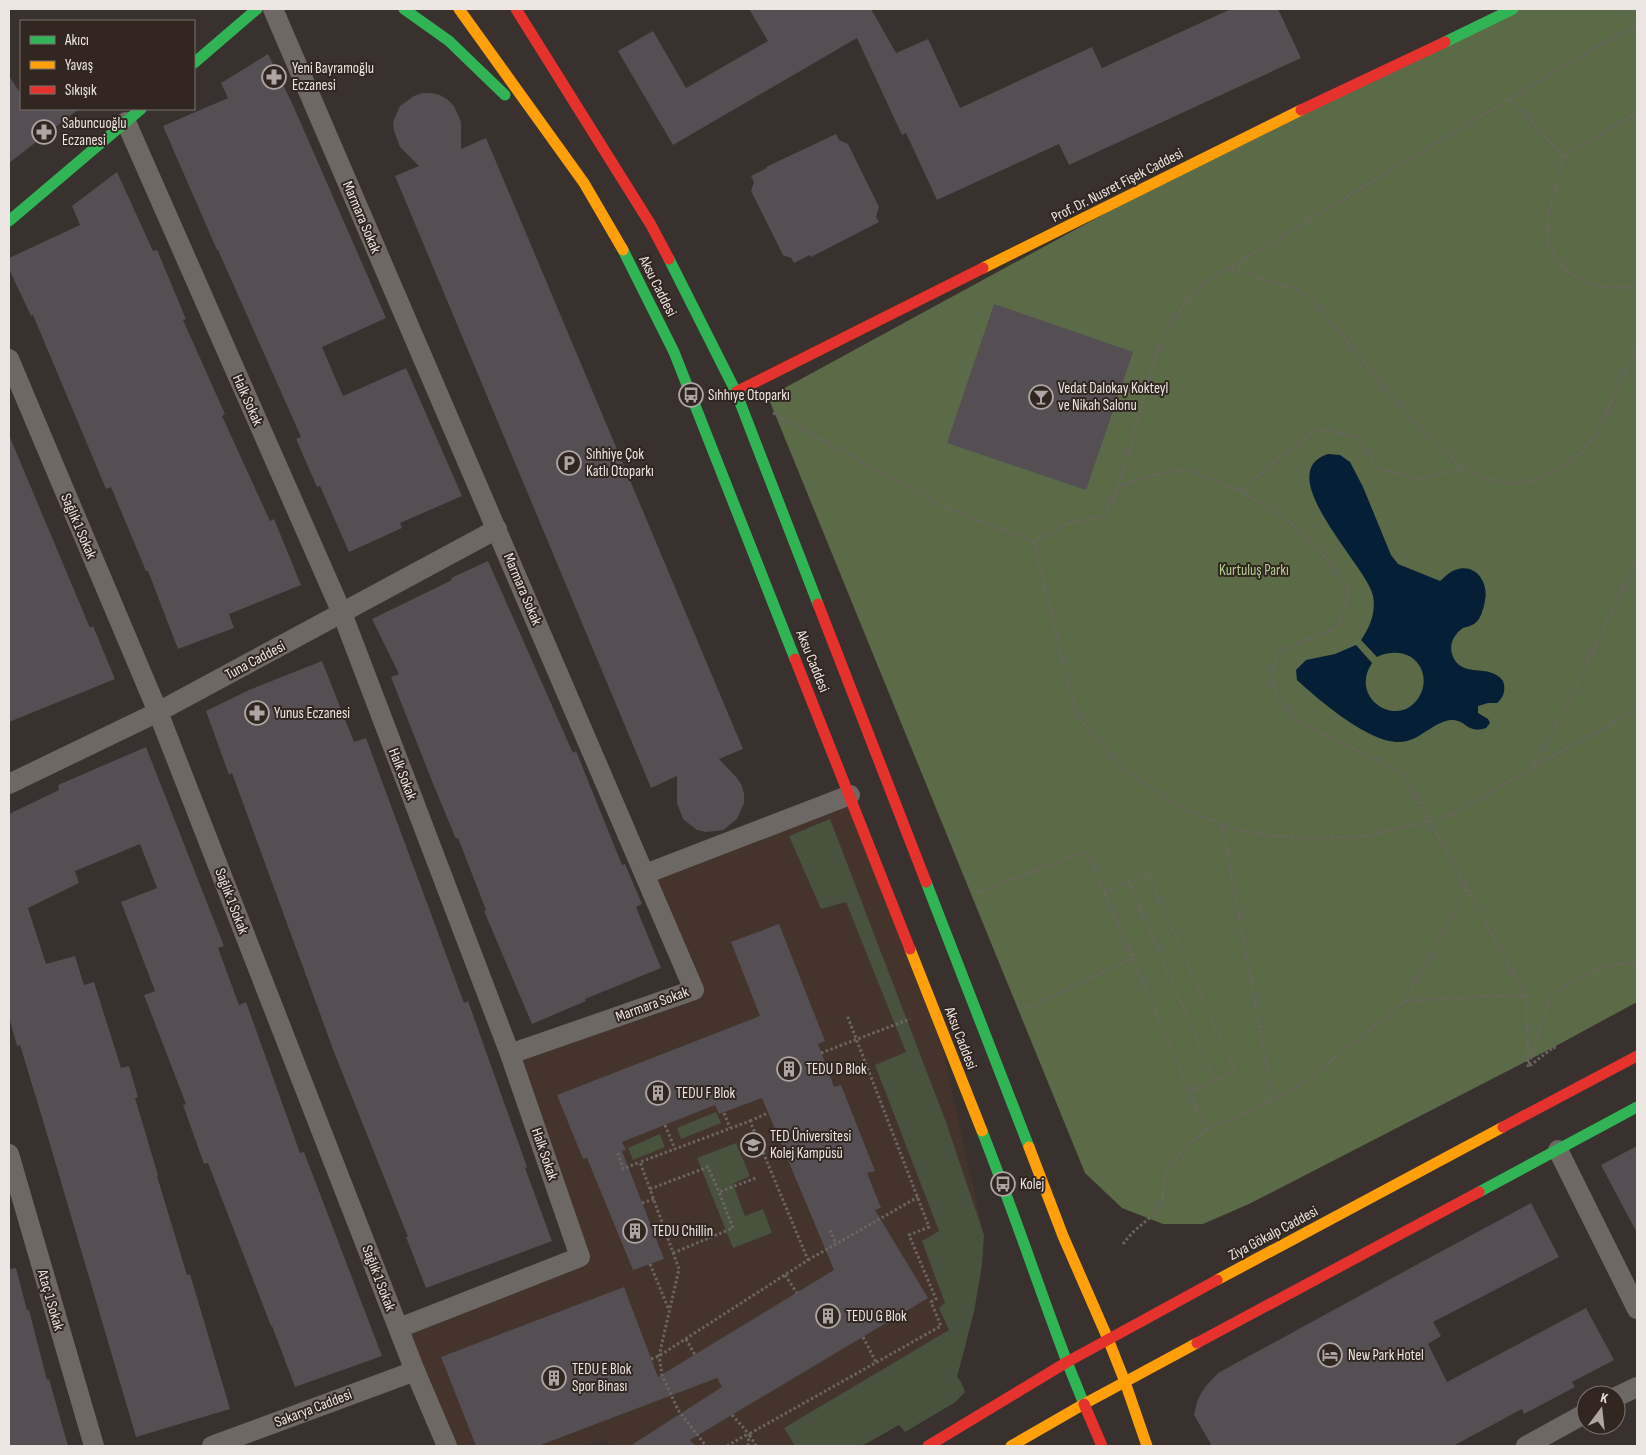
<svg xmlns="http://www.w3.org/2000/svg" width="1646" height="1455" font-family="'Sofia Sans Condensed',sans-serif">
  <rect width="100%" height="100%" fill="#38312e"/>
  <polygon fill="#44342b" points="850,795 934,1010 984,1235 982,1265 974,1312 957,1377 961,1382 965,1392 954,1403 905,1432 899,1425 862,1446 610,1446 606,1439 585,1446 447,1446 399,1328 580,1257 510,1054 694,990 645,874"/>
  <g fill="#48523c">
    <polygon points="830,819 946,1122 984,1235 982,1265 974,1312 957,1377 961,1382 965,1392 954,1403 905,1432 899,1425 862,1446 795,1446 784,1428 949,1330 939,1308 945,1303 922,1241 939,1231 875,1065 906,1052 846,902 821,909 789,836"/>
    <polygon points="716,1112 721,1123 681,1139 677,1128"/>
    <polygon points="660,1134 665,1147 633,1160 628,1148"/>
    <polygon points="736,1143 750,1176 733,1184 745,1216 763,1209 772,1233 733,1248 697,1158"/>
  </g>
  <polygon fill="#5b6a47" points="1513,9 1637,9 1637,1002 1554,1047 1249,1204 1203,1224 1163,1224 1122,1208 1085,1173 768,397 1249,135"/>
  <path fill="#051f36" d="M1328,454L1340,455L1350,462L1363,487L1391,555L1398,564L1440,581C1445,577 1449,572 1455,570C1475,562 1489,582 1485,600C1484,607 1481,620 1474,624C1471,626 1466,627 1463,628C1454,634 1449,644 1452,654C1460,680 1490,662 1503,681C1506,689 1504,697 1497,703H1488L1478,706V713L1488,719L1490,723L1486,728C1466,734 1467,720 1452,720C1435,721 1423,737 1407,741C1376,750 1319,700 1297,680L1296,670L1306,660L1335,654L1356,645L1372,663C1348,699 1399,730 1419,697C1424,689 1425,680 1422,671C1415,652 1394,649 1377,657L1361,640C1370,627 1376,613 1373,596C1368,567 1269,473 1328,454Z"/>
  <g fill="#554e53">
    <polygon points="749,9 871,9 896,53 928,39 960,108 1092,47 1102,68 1231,9 1278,9 1301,58 1069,165 1059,144 937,200 906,133 902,135 857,38 673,145 618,51 653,31 686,88 768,41"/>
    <polygon points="268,54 292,103 386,318 322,347 343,396 406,368 462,496 400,523 402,528 349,552 320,486 317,487 296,439 301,437 218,250 217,250 163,126 228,98 221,83"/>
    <polygon points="9,76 21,94 21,109 79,109 9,163"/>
    <polygon points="422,93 431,93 440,95 448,100 454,106 461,122 461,149 486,138 743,749 719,759 737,778 742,786 744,794 744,803 737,819 723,830 706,832 697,830 683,819 677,803 677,776 651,788 395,176 419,166 400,147 394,131 393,122 400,106 414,96"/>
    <polygon points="836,134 839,140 848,144 879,207 876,217 879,222 811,257 810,255 794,263 791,258 783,255 751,191 754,182 751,176 767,168 766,167"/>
    <polygon points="117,172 153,251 157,250 186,319 183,320 225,414 222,416 270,521 274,519 301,585 229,614 234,628 178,649 148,571 146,571 111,487 106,489 33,315 31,316 9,269 9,258 80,225 72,206"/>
    <polygon points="994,304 1133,352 1086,490 947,443"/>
    <polygon points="9,435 90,628 93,626 115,679 9,722"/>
    <polygon points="488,561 573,753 576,751 622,865 625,864 642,904 636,907 661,968 585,999 586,1001 532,1024 484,911 486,910 458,838 456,839 432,781 391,677 399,674 372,619 452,580 451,578"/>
    <polygon points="322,661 354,742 366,738 464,1003 468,1001 489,1060 527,1167 525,1168 552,1241 426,1288 406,1237 408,1237 334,1052 232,773 229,775 206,711 249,690"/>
    <polygon points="146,747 224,946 218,948 239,1005 246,1002 300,1153 304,1152 382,1356 295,1387 272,1326 271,1326 208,1163 204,1164 183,1105 186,1104 144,995 155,991 121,902 157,888 140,844 75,871 79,883 28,908 46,964 75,956 84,985 94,982 121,1068 129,1066 138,1097 135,1098 158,1175 157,1176 187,1275 190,1274 230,1409 136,1437 44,1124 20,1045 17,1046 9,1017 9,814 59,790 58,785"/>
    <polygon points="779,924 825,1041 818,1044 834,1087 841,1085 875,1171 867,1173 881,1208 875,1210 928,1298 690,1440 695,1446 630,1446 722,1387 717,1378 538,1446 476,1446 441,1357 624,1287 658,1377 834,1270 762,1098 719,1114 715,1105 622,1142 626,1150 622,1151 664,1259 633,1270 587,1158 583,1159 557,1095 760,1016 731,942"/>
    <polygon points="1637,1146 1637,1233 1601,1165"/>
    <polygon points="1531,1203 1559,1257 1433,1322 1441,1336 1428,1344 1447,1382 1586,1308 1614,1360 1572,1382 1575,1387 1524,1414 1522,1409 1453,1446 1212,1446 1194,1415 1197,1402 1200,1395 1205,1387 1218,1373 1405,1271"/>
    <polygon points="16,1268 27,1310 29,1310 47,1380 49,1379 68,1446 9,1446 9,1269"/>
  </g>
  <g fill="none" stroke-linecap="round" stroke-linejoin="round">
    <g stroke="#6b6562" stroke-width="3" stroke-dasharray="2.5 2.5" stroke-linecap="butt">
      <polyline points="1510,99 1564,156 1637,113"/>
      <path d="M1564,156C1558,181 1546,209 1548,235C1549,264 1579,285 1606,287C1616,288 1627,287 1637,287"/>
      <polyline points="1228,268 1298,290 1304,293 1314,302 1406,413 1433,440 1463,468 1486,478 1511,484 1537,479 1562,467 1582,452 1597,433 1637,346"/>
      <polyline points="773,413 942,506 1034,542 1075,710 1089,730 1120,765 1138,780 1185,810 1236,829 1268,835 1298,838 1360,837 1430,821 1453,814 1532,768 1637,709"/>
      <path d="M1463,468L1418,479L1375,467L1370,457L1357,437L1328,430L1315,431L1294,446L1240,491C1272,509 1305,531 1328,560C1335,569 1341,579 1348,588L1346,606L1336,628L1280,651C1265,674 1272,694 1290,713C1294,718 1300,721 1305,724C1337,744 1373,754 1404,774L1526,996L1528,1067L1554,1047L1556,1051"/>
      <polyline points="1119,486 1150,476 1186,469 1240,491"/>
      <polyline points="1034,542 1068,523 1105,515 1119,486 1158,348 1171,325 1190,296 1204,283 1579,57 1637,25"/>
      <polyline points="1533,766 1571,697 1637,559"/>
      <polyline points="1222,824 1270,1084 1268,1102"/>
      <polyline points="1129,882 1148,874 1235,1072 1215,1081"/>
      <polyline points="1105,892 1129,882 1215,1081 1189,1091"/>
      <polyline points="976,893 1087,851 1206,1130"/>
      <polyline points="1406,1001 1492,996 1526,996"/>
      <polyline points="1025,1009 1133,958"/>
      <polyline points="821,1053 910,1019"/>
      <path d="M1529,1064L1551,995C1574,981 1609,961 1637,962"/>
      <polyline points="724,1113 730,1128"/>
      <polyline points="750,1121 768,1113"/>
      <polyline points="665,1125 675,1149"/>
      <polyline points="618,1153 623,1169 640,1162"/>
      <polyline points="650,1189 708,1167 719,1192"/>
      <polyline points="642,1203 654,1199"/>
      <polyline points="830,1230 836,1244"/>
      <polyline points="1123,1244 1132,1233 1153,1215 1162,1202 1164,1180 1169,1167 1186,1146 1206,1130 1276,1099 1306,1081 1405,1001 1467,888"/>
      <polyline points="673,1253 733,1228 719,1192 756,1178"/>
      <polyline points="808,1260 918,1197"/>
      <polyline points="650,1264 669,1310"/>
      <polyline points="785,1275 797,1293"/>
      <polyline points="863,1337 876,1362"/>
      <polyline points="686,1339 695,1355"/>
      <polyline points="651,1359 659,1356 808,1260 750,1121 640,1162 679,1269 659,1356 662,1375 678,1410 706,1446"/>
      <polyline points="732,1415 749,1434 748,1446"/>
      <polyline points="727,1446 748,1434"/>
      <polyline points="756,1446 749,1434 941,1326 931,1302 936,1299 909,1235 929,1227 847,1015"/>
    </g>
    <g stroke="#6e6864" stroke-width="20">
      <polyline points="273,9 694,990 510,1054"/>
      <polyline points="126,122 342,613 510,1054 580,1257 399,1328"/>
      <polyline points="9,359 158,712 415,1371 447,1446"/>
      <polyline points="9,784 158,712 497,529"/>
      <polyline points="645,874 850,795"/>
      <polyline points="1558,1150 1637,1309"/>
      <polyline points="9,1154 94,1446"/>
      <polyline points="1616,1397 1637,1387"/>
      <polyline points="212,1446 415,1371"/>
      <polyline points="1526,1446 1586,1413"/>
    </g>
    <g stroke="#30b455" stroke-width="11">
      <polyline points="404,9 449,41 505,95"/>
      <polyline points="1445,42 1513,9"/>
      <polyline points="194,63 257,9"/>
      <polyline points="9,221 141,109"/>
      <polyline points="623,250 674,352 795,659"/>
      <polyline points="669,259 736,392 818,604"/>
      <polyline points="926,882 1029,1147"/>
      <path d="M982,1131C1012,1207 1038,1285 1067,1362"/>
      <polyline points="1479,1192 1637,1107"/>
      <polyline points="1067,1362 1084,1404"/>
    </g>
    <g stroke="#ff9f0a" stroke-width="11">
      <polyline points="459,9 584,183 623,250"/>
      <polyline points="983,268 1301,110"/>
      <polyline points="910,949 982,1131"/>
      <polyline points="1029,1147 1063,1236 1108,1339"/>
      <polyline points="1217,1280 1503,1127"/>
      <polyline points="1108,1339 1125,1382"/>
      <polyline points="1125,1382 1147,1446"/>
      <polyline points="1011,1446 1084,1404 1197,1343"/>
    </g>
    <g stroke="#e5322d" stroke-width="11">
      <polyline points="516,9 651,225 669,259"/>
      <polyline points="1301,110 1445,42"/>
      <polyline points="736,392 983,268"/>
      <polyline points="818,604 926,882"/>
      <polyline points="795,659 910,949"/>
      <polyline points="1503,1127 1637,1056"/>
      <polyline points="1197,1343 1479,1192"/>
      <polyline points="1084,1404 1102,1446"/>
      <polyline points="928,1446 1067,1362 1217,1280"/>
    </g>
  </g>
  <defs>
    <g id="pharmacy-ring" transform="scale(1.25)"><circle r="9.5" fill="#312620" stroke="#aea6a2" stroke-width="1.5"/><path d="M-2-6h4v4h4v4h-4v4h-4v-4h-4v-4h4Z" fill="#aea6a2"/></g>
    <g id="bus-ring" transform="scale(1.25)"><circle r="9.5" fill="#312620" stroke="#aea6a2" stroke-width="1.5"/><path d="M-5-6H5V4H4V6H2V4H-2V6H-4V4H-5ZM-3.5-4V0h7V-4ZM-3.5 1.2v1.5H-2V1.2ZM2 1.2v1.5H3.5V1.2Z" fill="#aea6a2"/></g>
    <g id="bar-ring" transform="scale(1.25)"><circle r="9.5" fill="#312620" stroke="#aea6a2" stroke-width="1.5"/><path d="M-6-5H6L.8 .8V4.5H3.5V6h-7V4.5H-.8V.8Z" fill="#aea6a2"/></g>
    <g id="parking-ring" transform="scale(1.25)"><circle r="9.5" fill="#312620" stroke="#aea6a2" stroke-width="1.5"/><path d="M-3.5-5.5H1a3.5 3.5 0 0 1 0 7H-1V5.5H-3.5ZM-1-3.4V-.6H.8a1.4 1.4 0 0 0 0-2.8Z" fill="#aea6a2"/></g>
    <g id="building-ring" transform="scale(1.25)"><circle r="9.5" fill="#312620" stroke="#aea6a2" stroke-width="1.5"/><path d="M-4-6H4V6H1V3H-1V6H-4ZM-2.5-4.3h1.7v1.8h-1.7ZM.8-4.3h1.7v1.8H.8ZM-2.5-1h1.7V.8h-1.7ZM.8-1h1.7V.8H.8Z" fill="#aea6a2"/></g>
    <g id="university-ring" transform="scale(1.25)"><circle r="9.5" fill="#312620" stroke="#aea6a2" stroke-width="1.5"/><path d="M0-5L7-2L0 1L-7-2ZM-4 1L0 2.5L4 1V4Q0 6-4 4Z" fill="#aea6a2"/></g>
    <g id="hotel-ring" transform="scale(1.25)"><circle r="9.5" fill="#312620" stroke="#aea6a2" stroke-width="1.5"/><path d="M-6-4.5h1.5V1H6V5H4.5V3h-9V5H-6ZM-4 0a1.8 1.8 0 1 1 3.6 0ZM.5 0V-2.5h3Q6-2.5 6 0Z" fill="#aea6a2"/></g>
  </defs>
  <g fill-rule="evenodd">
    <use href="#pharmacy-ring" x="274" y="77"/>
    <use href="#pharmacy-ring" x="44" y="132"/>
    <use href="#bus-ring" x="691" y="395"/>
    <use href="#bar-ring" x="1041" y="397"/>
    <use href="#parking-ring" x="569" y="463"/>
    <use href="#pharmacy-ring" x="257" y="713"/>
    <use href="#building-ring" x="789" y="1069"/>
    <use href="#building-ring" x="658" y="1093"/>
    <use href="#university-ring" x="753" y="1145"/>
    <use href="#bus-ring" x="1003" y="1184"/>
    <use href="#building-ring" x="635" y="1231"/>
    <use href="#building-ring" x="828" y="1316"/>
    <use href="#hotel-ring" x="1330" y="1355"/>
    <use href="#building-ring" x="554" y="1378"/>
  </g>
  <g text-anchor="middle" stroke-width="4" stroke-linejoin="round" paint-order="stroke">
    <g font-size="15" fill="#ede5e1" stroke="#312620" text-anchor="start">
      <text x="292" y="73">Yeni Bayramoğlu<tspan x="292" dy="17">Eczanesi</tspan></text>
      <text x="62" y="128">Sabuncuoğlu<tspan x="62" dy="17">Eczanesi</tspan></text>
      <text x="1058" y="393">Vedat Dalokay Kokteyl<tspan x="1058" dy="17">ve Nikah Salonu</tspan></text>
      <text x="708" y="400">Sıhhıye Otoparkı</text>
      <text x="586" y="459">Sıhhiye Çok<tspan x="586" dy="17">Katlı Otoparkı</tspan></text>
      <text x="274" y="718">Yunus Eczanesi</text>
      <text x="806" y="1074">TEDU D Blok</text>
      <text x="676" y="1098">TEDU F Blok</text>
      <text x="770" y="1141">TED Üniversitesi<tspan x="770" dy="17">Kolej Kampüsü</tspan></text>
      <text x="1020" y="1189">Kolej</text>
      <text x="652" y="1236">TEDU Chillin</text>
      <text x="846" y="1321">TEDU G Blok</text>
      <text x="1348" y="1360">New Park Hotel</text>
      <text x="572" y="1374">TEDU E Blok<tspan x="572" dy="17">Spor Binası</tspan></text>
    </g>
    <g font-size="15" fill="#ede5e1" stroke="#312620">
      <text transform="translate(1117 185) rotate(-27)" y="5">Prof. Dr. Nusret Fişek Caddesi</text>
      <text transform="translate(362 217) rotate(67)" y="5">Marmara Sokak</text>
      <text transform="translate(658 286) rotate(63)" y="5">Aksu Caddesi</text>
      <text transform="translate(248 400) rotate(66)" y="5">Halk Sokak</text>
      <text transform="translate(79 526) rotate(67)" y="5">Sağlık 1 Sokak</text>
      <text transform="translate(523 589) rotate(67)" y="5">Marmara Sokak</text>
      <text transform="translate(255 660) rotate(-28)" y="5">Tuna Caddesi</text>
      <text transform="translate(813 661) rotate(68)" y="5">Aksu Caddesi</text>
      <text transform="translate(403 774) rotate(69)" y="5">Halk Sokak</text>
      <text transform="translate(232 901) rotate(69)" y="5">Sağlık 1 Sokak</text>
      <text transform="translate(652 1004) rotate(-20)" y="5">Marmara Sokak</text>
      <text transform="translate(961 1038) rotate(69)" y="5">Aksu Caddesi</text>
      <text transform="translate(545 1154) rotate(71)" y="5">Halk Sokak</text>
      <text transform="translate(1273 1233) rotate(-28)" y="5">Ziya Gökalp Caddesi</text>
      <text transform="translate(379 1278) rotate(69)" y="5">Sağlık 1 Sokak</text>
      <text transform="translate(51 1300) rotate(74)" y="5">Ataç 1 Sokak</text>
      <text transform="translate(313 1408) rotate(-21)" y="5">Sakarya Caddesi</text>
    </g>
    <g font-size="15" fill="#b1d08f" stroke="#312620">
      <text x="1254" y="575">Kurtuluş Parkı</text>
    </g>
  </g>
  <rect width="1646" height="1455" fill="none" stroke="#ede5e1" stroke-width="20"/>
  <rect x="20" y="20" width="175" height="90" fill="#312620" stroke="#7c726d"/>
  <rect x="30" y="36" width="25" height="8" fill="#30b455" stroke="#7c726d"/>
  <text x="65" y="45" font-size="15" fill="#ede5e1">Akıcı</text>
  <rect x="30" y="61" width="25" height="8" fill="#ff9f0a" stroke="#7c726d"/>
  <text x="65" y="70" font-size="15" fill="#ede5e1">Yavaş</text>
  <rect x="30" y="86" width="25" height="8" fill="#e5322d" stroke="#7c726d"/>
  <text x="65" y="95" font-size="15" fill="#ede5e1">Sıkışık</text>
  <g transform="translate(1601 1410) rotate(15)"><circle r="24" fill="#312620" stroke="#7c726d"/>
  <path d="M0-4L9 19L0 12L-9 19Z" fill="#aea6a2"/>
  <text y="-8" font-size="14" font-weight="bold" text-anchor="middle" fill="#ede5e1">K</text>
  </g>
</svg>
